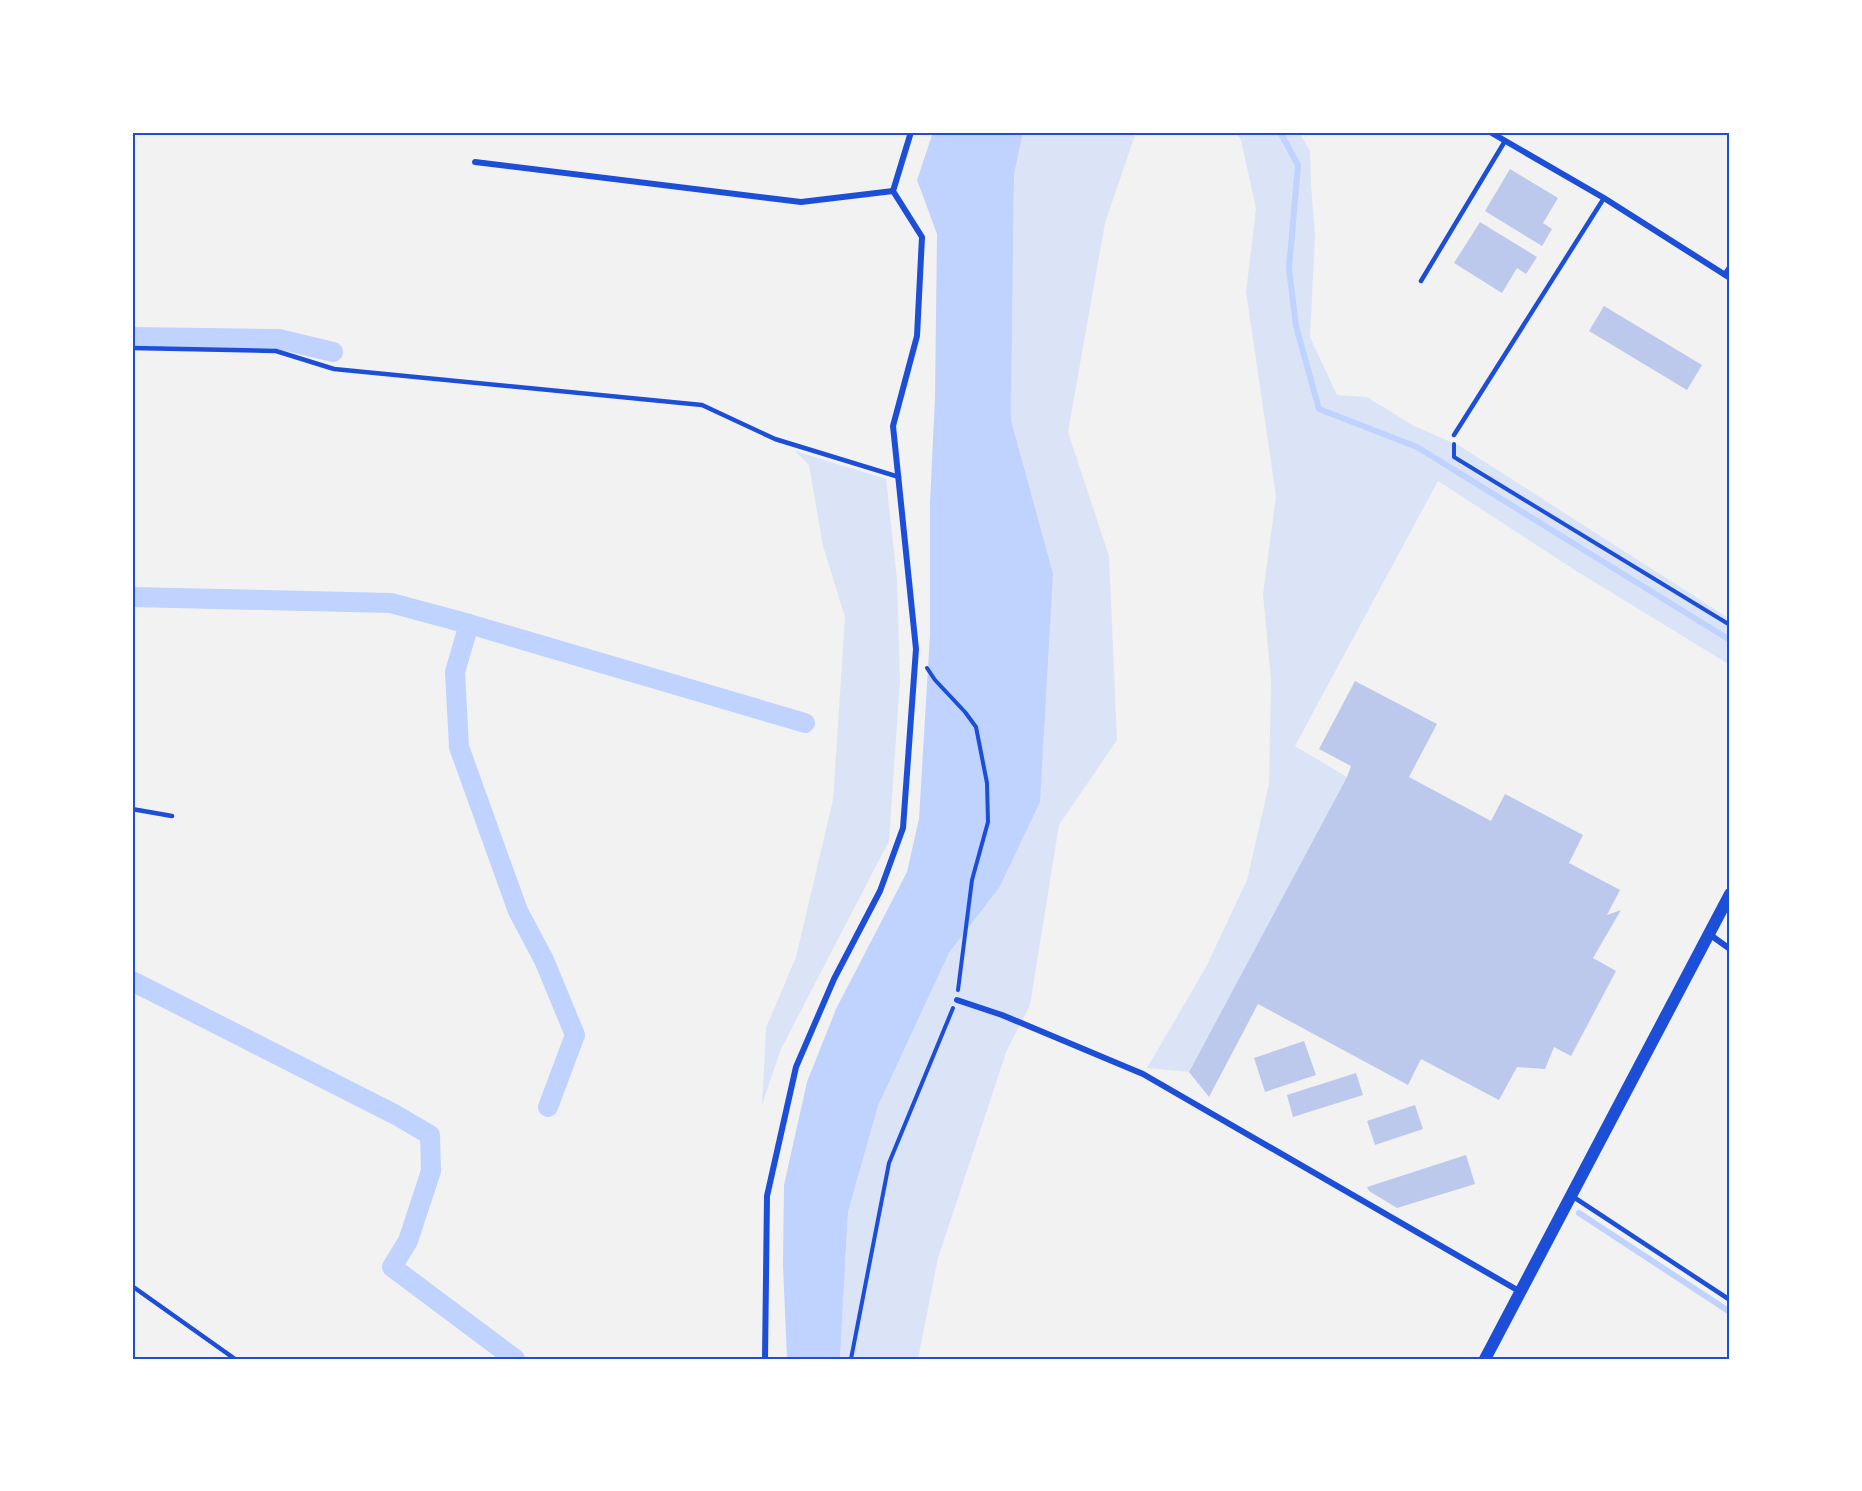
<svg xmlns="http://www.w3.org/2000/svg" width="1862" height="1491" font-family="Inter,sans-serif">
  <rect width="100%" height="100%" fill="#f2f2f2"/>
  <g fill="#dbe4f7">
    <polygon points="1023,132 1136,132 1105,223 1068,432 1109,556 1117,740 1059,825 1030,1005 1007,1050 938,1258 918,1359 840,1359 848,1212 878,1106 949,953 999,888 1053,573 1011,420 1014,175"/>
    <polygon points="1235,132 1299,132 1310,151 1311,184 1315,236 1310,337 1337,395 1367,397 1414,426 1460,446 1730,619 1730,665 1578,572 1438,481 1295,746 1347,777 1189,1072 1147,1068 1206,967 1247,880 1269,784 1271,680 1263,594 1276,496 1246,292 1256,209 1241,140"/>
    <polygon points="795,451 886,479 897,579 900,681 889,841 781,1049 762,1105 766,1028 796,957 833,800 845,617 823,546 809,465"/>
  </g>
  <polygon fill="#bfd3fe" points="933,132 1023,132 1014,175 1011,420 1053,573 1040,802 999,888 949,953 878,1106 848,1212 840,1359 787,1359 783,1265 784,1185 807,1082 836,1009 907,872 919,819 930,634 930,503 935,398 937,234 917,180"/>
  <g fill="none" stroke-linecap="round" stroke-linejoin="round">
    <g stroke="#bfd3fe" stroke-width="6">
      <polyline points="1280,132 1298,165 1289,269 1296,326 1319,409 1417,447 1730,640"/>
      <polyline points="1579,1213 1730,1312"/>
    </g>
    <g stroke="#bfd3fe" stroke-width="20">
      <polyline points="132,337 279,339 333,352"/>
      <polyline points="132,597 391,603 469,624 805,723"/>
      <polyline points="469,624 455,672 459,747 518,911 544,960 575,1035 548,1107"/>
      <polyline points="132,981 396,1115 430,1135 431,1171 408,1241 392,1267 515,1359"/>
    </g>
  </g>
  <g fill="#bdc9ec">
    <polygon points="1510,169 1558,198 1543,223 1552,229 1542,246 1485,211"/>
    <polygon points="1480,222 1537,257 1526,274 1517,268 1502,293 1454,263"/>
    <polygon points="1604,306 1702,365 1687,390 1589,331"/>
    <polygon points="1355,681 1437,724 1409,777 1491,821 1505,794 1583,835 1569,863 1620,890 1607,915 1621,910 1593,958 1616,971 1571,1056 1554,1047 1545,1069 1517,1067 1499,1100 1421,1059 1408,1085 1258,1004 1209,1097 1189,1072 1347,777 1351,766 1319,749"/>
    <polygon points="1304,1041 1316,1075 1265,1092 1254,1058"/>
    <polygon points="1356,1073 1363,1095 1293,1117 1287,1095"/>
    <polygon points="1415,1105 1423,1129 1375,1145 1367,1121"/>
    <polygon points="1466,1155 1475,1184 1397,1208 1369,1191 1367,1187"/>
  </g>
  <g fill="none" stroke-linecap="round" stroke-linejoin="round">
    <g stroke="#1d4ed8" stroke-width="4">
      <polyline points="1454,444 1454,457 1730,625"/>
      <polyline points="927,668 935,680 965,712 976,727 987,783 988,822 972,880 958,990"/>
      <polyline points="851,1359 889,1163 953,1008"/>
    </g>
    <g stroke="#1d4ed8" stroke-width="4.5">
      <polyline points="1724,275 1730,266"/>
      <polyline points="1421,281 1505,141"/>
      <polyline points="132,348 276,351 334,369 702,405 775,439 899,477"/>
      <polyline points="1454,435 1604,198"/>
      <polyline points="132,809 172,816"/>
      <polyline points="1572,1196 1730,1300"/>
      <polyline points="132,1286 235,1359"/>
    </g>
    <g stroke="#1d4ed8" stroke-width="6">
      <polyline points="1490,132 1604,198 1730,278"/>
      <polyline points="475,162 801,202 893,191"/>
      <polyline points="1709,934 1730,949"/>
      <polyline points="957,1000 1002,1015 1143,1074 1519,1291"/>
      <polyline points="765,1359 767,1196 796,1067 834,979 880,891 903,828 916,649 893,426 917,336 922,237 893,191 911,132"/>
    </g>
    <polyline stroke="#1d4ed8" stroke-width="12" points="1485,1359 1730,894"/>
  </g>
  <rect width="1862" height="1491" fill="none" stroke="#ffffff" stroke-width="267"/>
  <rect x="134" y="134" width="1594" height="1224" fill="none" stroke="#1d4ed8" stroke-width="2"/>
</svg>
